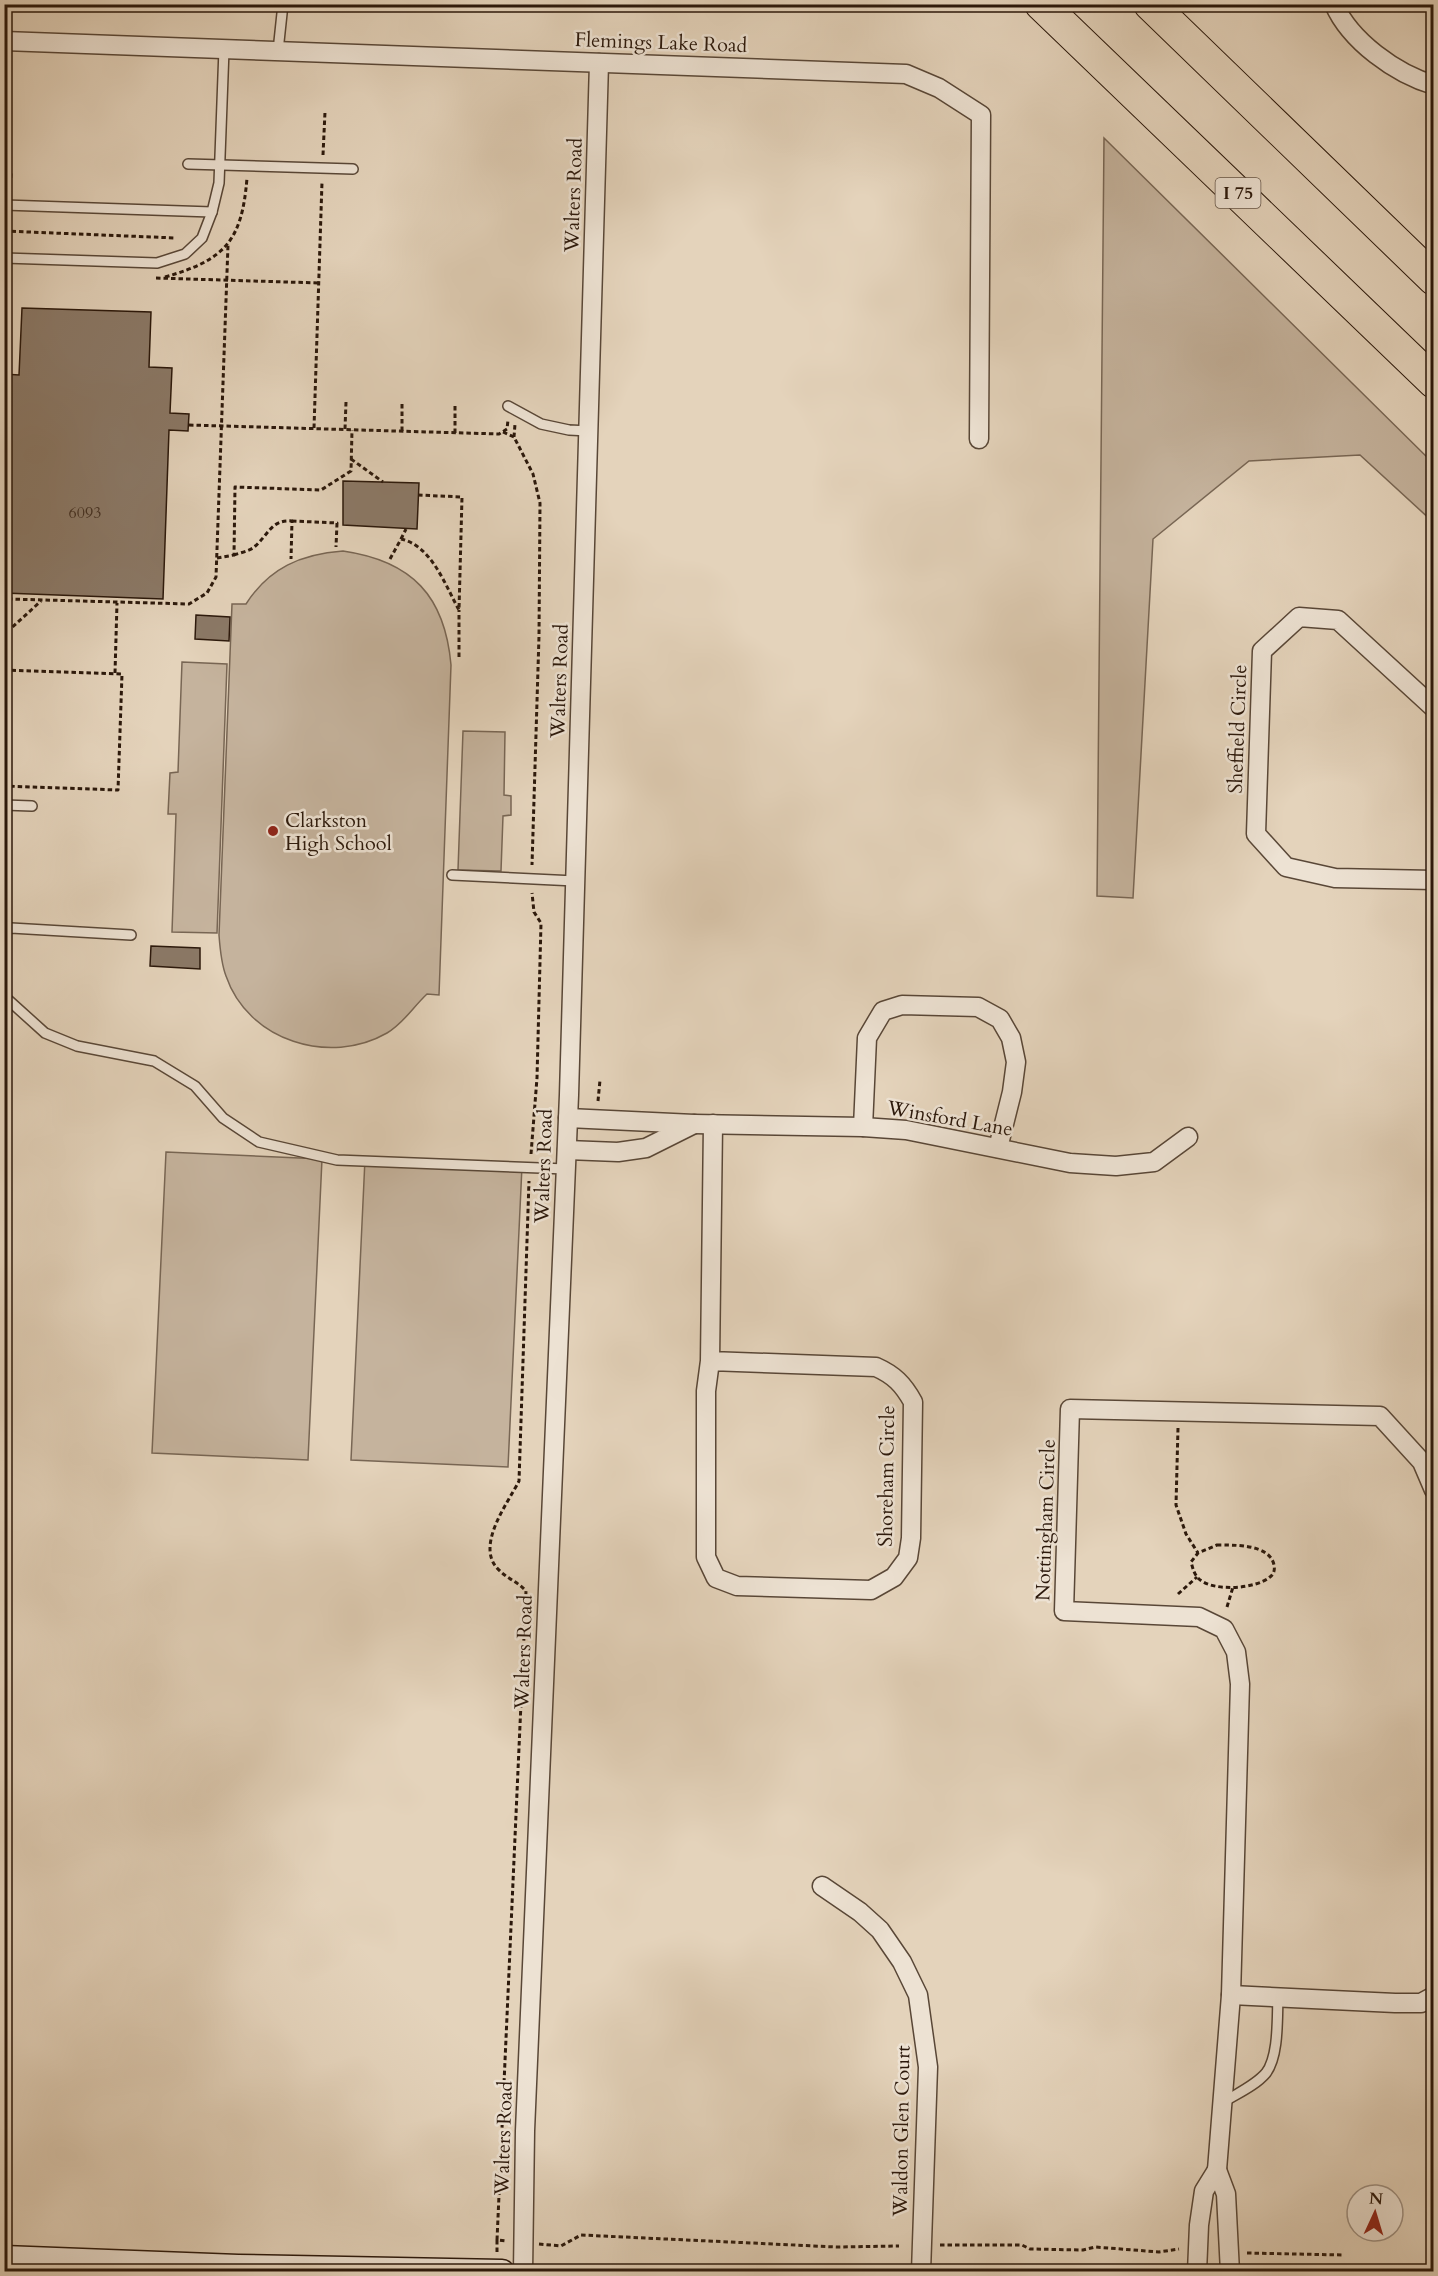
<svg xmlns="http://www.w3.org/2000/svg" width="1438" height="2276" font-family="Cardo,serif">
  <rect width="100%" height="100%" fill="#e4d3bb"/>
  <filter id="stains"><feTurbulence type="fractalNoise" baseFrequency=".00333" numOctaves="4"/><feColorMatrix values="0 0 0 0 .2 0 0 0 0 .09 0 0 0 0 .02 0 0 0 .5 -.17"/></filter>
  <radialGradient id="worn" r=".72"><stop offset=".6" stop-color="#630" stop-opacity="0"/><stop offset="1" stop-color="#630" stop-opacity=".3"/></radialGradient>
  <g fill="#c5b39d" stroke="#786654" stroke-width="1.5">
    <polygon points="1104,138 1434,464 1433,522 1360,455 1249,461 1153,539 1133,898 1097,896"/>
    <path d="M343,551C412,561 445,596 451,665L439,995L427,994C413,1007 404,1023 387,1033C330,1066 248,1041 226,976C221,963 220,949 219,935L232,604H246C269,568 301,554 343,551Z"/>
    <polygon points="182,662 227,664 217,933 172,932 176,814 168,814 170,773 178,772"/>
    <polygon points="463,731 505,732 504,795 511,796 511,815 503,816 501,871 458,870"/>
    <polygon points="166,1152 322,1159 308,1460 152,1453"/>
    <polygon points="365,1159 522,1166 508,1467 351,1460"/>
  </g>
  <g fill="#8b7967" stroke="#2b180b" stroke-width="1.5">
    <polygon points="22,308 151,312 149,367 172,368 170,413 189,414 188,431 169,430 163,599 4,593 4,374 19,375"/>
    <polygon points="343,481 419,483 417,529 343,525"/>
    <polygon points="196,615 230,617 229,641 195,639"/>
    <polygon points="151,946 200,948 200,969 150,966"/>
  </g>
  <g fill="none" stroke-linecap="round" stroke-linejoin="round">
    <g stroke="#594737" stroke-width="12">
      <g id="lane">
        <polyline points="278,51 283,4"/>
        <polyline points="188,164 353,169"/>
        <polyline points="4,205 212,212"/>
        <polyline points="4,258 157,263 185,254 202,238 212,212 219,183 224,49"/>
        <polyline points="508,406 541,424 569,430 589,431"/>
        <polyline points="4,805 32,806"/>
        <polyline points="452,875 575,881"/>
        <polyline points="4,931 11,928 131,935"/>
        <polyline points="4,996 45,1033 77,1046 154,1061 195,1086 223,1118 259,1142 337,1160 566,1169"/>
        <path d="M1222,2103C1236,2094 1255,2086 1266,2073C1279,2056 1277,2018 1278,1997"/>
      </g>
    </g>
    <g stroke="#594737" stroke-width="21">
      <g id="street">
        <path d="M1334,4C1350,41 1396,74 1434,85"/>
        <polyline points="4,41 906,74 939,88 981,115 979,439"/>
        <polyline points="1434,708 1338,620 1299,617 1262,651 1256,834 1286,867 1335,878 1434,880"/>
        <polyline points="694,1124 863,1127 906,1130 1070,1163 1116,1166 1154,1162 1188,1137"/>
        <polyline points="863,1127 867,1038 883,1011 902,1005 978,1007 1000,1019 1011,1038 1016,1062 1012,1092 998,1148"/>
        <polyline points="567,1150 618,1152 646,1148 694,1124 568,1118"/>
        <path d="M710,1361L876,1367C894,1375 903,1384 913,1402L911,1538L908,1558L894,1577L871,1590L737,1586L716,1578L706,1557V1391L710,1361L713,1124"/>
        <polyline points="822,1886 860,1912 880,1930 902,1962 918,1995 928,2067 921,2272"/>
        <polyline points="1231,1995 1395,2003 1421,2003 1434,1996"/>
        <polyline points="1217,2170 1231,1995 1240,1684 1236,1652 1224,1629 1199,1617 1064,1611 1070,1409 1380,1416 1422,1462 1434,1490"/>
        <polyline points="523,2272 525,2131 569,1095 599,63"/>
        <polyline points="1197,2272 1199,2225 1204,2191 1217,2170 1226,2194 1230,2272"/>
      </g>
    </g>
    <g stroke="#2b180b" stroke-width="27">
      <polyline id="secondary" points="4,2258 238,2267 502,2272"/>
    </g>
    <g stroke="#2b180b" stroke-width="34">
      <g id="highway">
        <polyline points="1041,4 1434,382"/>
        <polyline points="1150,4 1434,279"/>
      </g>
    </g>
    <g stroke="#2b180b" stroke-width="3" stroke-dasharray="4.5 3" stroke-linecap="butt">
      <polyline points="323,155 325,112"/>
      <polyline points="4,173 11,173 10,191"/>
      <polyline points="4,231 176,238"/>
      <polyline points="8,242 9,231"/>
      <path d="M165,277C225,260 242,241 247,178"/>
      <polyline points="156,278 319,283"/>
      <polyline points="4,326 7,273"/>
      <polyline points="189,425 499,434 507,429 508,420"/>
      <polyline points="314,428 322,182"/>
      <polyline points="345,429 346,402"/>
      <polyline points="402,431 402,403"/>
      <polyline points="503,432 514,437 533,474 540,503 539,636 532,865"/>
      <polyline points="455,433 455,405"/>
      <polyline points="514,437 515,424"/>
      <polyline points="351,459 383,482"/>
      <polyline points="292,521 337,523 336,547"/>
      <polyline points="401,539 406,529"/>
      <path d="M234,555C240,553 248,551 253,548C268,536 271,519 292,521L291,559"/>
      <polyline points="217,558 234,555 235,487 321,490 351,471 352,430"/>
      <path d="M390,559L401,539C432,546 445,585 459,610L462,497L418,495"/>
      <polyline points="8,599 189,604 207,593 216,577 228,245"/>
      <polyline points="7,632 41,601"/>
      <polyline points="459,657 459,610"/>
      <polyline points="5,669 8,593"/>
      <polyline points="4,670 122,674 118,790 4,786"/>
      <polyline points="115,673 117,603"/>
      <polyline points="598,1101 600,1080"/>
      <polyline points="531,1154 537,1078 541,923 534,912 532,893"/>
      <polyline points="1178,1428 1176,1505 1186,1534 1198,1553"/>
      <path d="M1217,1545C1234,1545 1270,1544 1274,1565C1275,1570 1274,1574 1270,1577C1256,1589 1213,1592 1199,1579C1194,1574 1193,1569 1191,1562L1198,1553Z"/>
      <polyline points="1178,1594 1197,1577"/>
      <polyline points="1227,1607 1233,1587"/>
      <path d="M497,2240L526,1591C518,1582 508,1579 500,1571C473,1548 508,1503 519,1481L529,1181"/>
      <polyline points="539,2244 561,2246 581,2235 836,2247 899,2246"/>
      <polyline points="940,2245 1022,2245 1030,2249 1083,2250 1095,2247 1159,2252 1179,2249"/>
      <polyline points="497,2252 497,2240 506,2241"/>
      <polyline points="1247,2253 1343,2255"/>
    </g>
    <use href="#lane" stroke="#ede2d3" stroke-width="9"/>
    <use href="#street" stroke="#ede2d3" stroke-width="18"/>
    <use href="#secondary" stroke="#ede2d3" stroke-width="24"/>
    <use href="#highway" stroke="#e4d3bb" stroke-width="32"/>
  </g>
  <circle fill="#8f2418" stroke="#ede2d3" stroke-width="2" cx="273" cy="831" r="6"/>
  <g text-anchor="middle" stroke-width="5" stroke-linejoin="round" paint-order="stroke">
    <g font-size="16" fill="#433022">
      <text x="85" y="518">6093</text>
    </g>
    <rect fill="#ede2d3" stroke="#655547" stroke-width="1.5" x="1215.5" y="178" width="45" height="30" rx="4.5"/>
    <g font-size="18" font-weight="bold" fill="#2b180b">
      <text x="1238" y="199">I 75</text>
    </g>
    <g font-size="20" fill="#2b180b" stroke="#ede2d3">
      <text transform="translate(661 42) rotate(2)" y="7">Flemings Lake Road</text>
      <text transform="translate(573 195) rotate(-88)" y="7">Walters Road</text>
      <text transform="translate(559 681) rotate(-88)" y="7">Walters Road</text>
      <text transform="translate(1237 729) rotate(-88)" y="7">Sheffield Circle</text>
      <text transform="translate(950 1118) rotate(10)" y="7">Winsford Lane</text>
      <text transform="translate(543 1166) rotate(-88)" y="7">Walters Road</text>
      <text transform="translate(886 1476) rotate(-89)" y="7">Shoreham Circle</text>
      <text transform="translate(1045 1520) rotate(-88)" y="7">Nottingham Circle</text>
      <text transform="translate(523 1652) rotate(-88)" y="7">Walters Road</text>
      <text transform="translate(901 2131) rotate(-89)" y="7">Waldon Glen Court</text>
      <text transform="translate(503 2138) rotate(-88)" y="7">Walters Road</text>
    </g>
    <g font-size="20" fill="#2b180b" stroke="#ede2d3" text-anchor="start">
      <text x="285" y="827">Clarkston<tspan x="285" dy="23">High School</tspan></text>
    </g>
  </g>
  <rect width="1438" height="2276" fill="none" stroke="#e4d3bb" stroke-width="24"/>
  <rect x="6" y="6" width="1426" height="2264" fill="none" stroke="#2b180b" stroke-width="3"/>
  <rect x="12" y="12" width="1414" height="2252" fill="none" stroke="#2b180b" stroke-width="1.5"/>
  <g transform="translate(1375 2213) rotate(4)"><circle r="28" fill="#ede2d3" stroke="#9f9183" stroke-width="1.5"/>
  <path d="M0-4.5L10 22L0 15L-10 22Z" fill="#8f2418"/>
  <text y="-9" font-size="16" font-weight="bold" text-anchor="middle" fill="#2b180b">N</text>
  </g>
  <rect width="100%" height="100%" filter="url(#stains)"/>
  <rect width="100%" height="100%" fill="url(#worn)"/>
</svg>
